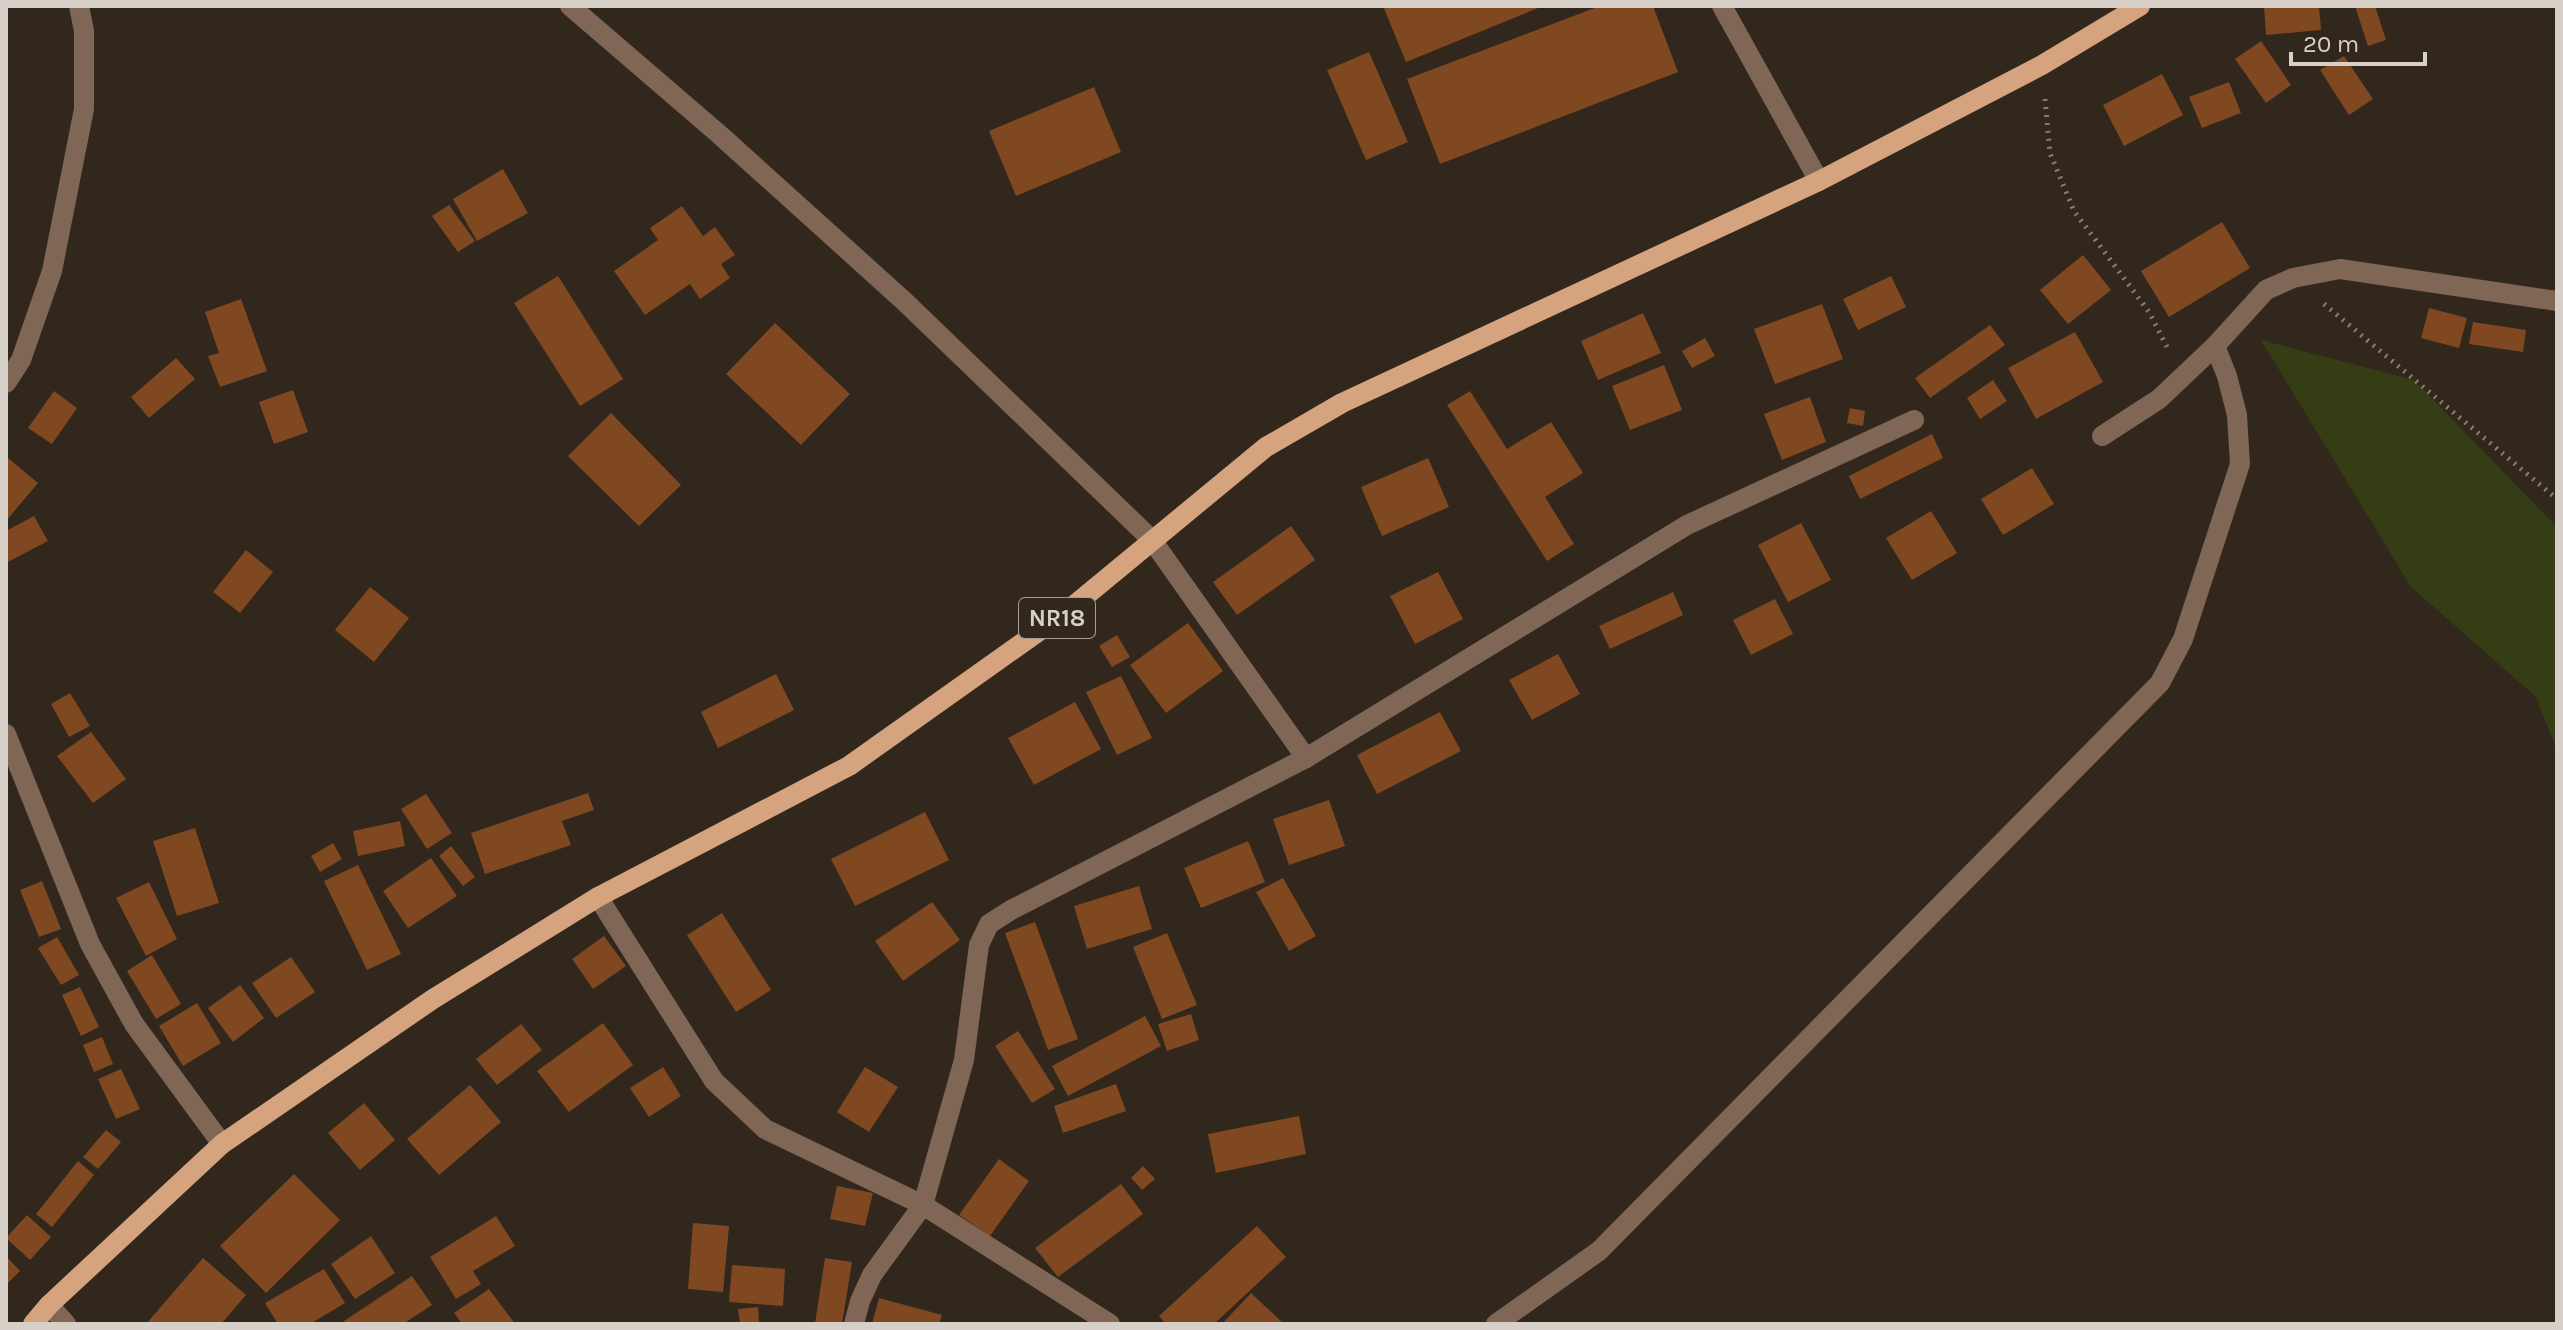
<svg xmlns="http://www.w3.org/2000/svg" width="2563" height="1330" font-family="Karla,sans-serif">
  <rect width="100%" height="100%" fill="#31271c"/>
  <polygon fill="#343d13" points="2261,340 2414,380 2557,527 2557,751 2536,697 2411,587"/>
  <g fill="#7f4821">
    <polygon points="1383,6 1543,6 1406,62"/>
    <polygon points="1600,6 1653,6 1678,72 1440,164 1407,79"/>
    <polygon points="2264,6 2319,6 2321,30 2266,35"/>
    <polygon points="2355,6 2375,6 2386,40 2368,46"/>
    <polygon points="2261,41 2291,85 2266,103 2235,59"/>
    <polygon points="1369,52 1408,142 1366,160 1327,70"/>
    <polygon points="2344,56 2373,99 2349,115 2320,70"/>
    <polygon points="2162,74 2183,115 2124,146 2103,105"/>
    <polygon points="2229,82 2241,113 2202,128 2189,97"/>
    <polygon points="1094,87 1121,152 1016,196 989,131"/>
    <polygon points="503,169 528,213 477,241 453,199"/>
    <polygon points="449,205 475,241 458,252 432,216"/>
    <polygon points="682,206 703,236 715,227 735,255 721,264 730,278 700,299 690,284 645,315 614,271 658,240 650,228"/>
    <polygon points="2222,222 2250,268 2169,317 2141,271"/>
    <polygon points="2083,255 2111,290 2068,324 2040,290"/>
    <polygon points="558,276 623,379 580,406 514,303"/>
    <polygon points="1891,276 1906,307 1858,330 1843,299"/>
    <polygon points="241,299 267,371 220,387 208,356 219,353 205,312"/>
    <polygon points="1822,304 1843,359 1775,384 1754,329"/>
    <polygon points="2429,308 2467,318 2459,348 2421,338"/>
    <polygon points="1643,313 1661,353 1598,380 1581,341"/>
    <polygon points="2473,322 2526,330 2523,352 2469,344"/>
    <polygon points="775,323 850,394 801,445 726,374"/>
    <polygon points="1990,325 2005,345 1930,398 1915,378"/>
    <polygon points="2075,332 2103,382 2036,419 2008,368"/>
    <polygon points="1705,338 1715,356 1692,368 1682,351"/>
    <polygon points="176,358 195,379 149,418 131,397"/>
    <polygon points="1664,365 1682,410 1630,430 1612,386"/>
    <polygon points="1993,380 2007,401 1980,419 1967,398"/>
    <polygon points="293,390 308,432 274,444 259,402"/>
    <polygon points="54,391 77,408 52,444 28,428"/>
    <polygon points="1470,391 1507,449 1551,422 1583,473 1545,497 1574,544 1547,561 1447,405"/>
    <polygon points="1810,397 1826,442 1782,460 1764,414"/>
    <polygon points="1850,408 1865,411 1863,426 1847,423"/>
    <polygon points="611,413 681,485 639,526 568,456"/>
    <polygon points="1932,434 1943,458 1860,499 1849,476"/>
    <polygon points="8,458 38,483 6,521 6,461"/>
    <polygon points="1428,458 1449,507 1382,536 1361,487"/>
    <polygon points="2032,468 2054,504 2003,535 1981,499"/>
    <polygon points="1931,511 1957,553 1912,580 1886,538"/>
    <polygon points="34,516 48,541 6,563 6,531"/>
    <polygon points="1801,523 1831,580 1788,602 1758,545"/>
    <polygon points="1291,526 1315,560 1237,615 1213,582"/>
    <polygon points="246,550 273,572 240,613 213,592"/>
    <polygon points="1438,572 1463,619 1415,644 1390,596"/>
    <polygon points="370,587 409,618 374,662 335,630"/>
    <polygon points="1673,592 1683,615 1610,649 1599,626"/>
    <polygon points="1775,599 1793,634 1751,655 1733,620"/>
    <polygon points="1188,623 1223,671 1166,713 1130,665"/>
    <polygon points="1117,635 1130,657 1112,667 1099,646"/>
    <polygon points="1558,654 1580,694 1532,720 1509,680"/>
    <polygon points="776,674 794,710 718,748 701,712"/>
    <polygon points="1121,676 1152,738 1117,755 1086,692"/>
    <polygon points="70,693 90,726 69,737 51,704"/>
    <polygon points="1075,702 1101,749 1034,785 1008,738"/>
    <polygon points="1440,712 1461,751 1377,794 1357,755"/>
    <polygon points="91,732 126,779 93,803 57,756"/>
    <polygon points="588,793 594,810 562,821 571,845 485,874 471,833"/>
    <polygon points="426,794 452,833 427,849 401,809"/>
    <polygon points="1329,800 1345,846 1289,865 1273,819"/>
    <polygon points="925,812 949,860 855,906 831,859"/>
    <polygon points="400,821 405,846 358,856 353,831"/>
    <polygon points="195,828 219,903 177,916 153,841"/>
    <polygon points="1248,841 1265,882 1201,908 1184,868"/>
    <polygon points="333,843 342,859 320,872 311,856"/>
    <polygon points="451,846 475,877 463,886 439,856"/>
    <polygon points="431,858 457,896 408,928 383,891"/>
    <polygon points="358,865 401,954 367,970 324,881"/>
    <polygon points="1283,878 1316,936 1289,951 1256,892"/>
    <polygon points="42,881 61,929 39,937 20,890"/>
    <polygon points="149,882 177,939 146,956 116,898"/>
    <polygon points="1139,886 1152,929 1087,949 1074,906"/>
    <polygon points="932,902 960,940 903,981 875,941"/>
    <polygon points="722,913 771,990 736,1012 687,935"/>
    <polygon points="1035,922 1078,1039 1048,1050 1005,933"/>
    <polygon points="1167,933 1197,1005 1162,1019 1133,947"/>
    <polygon points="604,936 626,966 593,989 572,959"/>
    <polygon points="57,937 79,975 61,985 38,948"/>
    <polygon points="152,955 181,1004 156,1019 127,971"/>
    <polygon points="291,957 315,992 276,1018 252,983"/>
    <polygon points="240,985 264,1018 233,1042 208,1008"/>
    <polygon points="80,987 99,1027 81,1036 62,995"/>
    <polygon points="197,1003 221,1043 183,1066 159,1026"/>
    <polygon points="1191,1014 1199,1040 1167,1051 1158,1024"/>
    <polygon points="1145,1016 1161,1046 1068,1096 1052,1066"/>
    <polygon points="603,1023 633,1065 569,1112 537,1071"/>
    <polygon points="521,1024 542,1050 497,1085 476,1059"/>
    <polygon points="1018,1031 1055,1089 1032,1103 995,1046"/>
    <polygon points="102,1037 113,1064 94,1072 83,1045"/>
    <polygon points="663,1067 681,1096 649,1117 630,1088"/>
    <polygon points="865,1067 898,1087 869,1132 837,1112"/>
    <polygon points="121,1069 140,1109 116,1119 98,1079"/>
    <polygon points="1116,1084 1126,1111 1063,1133 1054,1106"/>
    <polygon points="470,1085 501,1122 439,1175 407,1139"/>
    <polygon points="364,1103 395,1140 360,1170 328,1133"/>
    <polygon points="1299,1116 1306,1154 1216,1173 1208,1134"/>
    <polygon points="106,1130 121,1142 98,1169 83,1157"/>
    <polygon points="999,1159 1029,1181 990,1236 959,1215"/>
    <polygon points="78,1161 94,1175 52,1227 36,1214"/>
    <polygon points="1143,1166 1155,1179 1142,1190 1131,1178"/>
    <polygon points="294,1174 340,1220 266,1293 220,1246"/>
    <polygon points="1121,1184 1143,1214 1058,1277 1035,1248"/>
    <polygon points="837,1186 873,1193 865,1226 830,1219"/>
    <polygon points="27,1215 51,1237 30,1260 6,1238"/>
    <polygon points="496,1216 515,1246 473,1271 481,1284 456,1299 430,1257"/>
    <polygon points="693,1223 729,1226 723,1292 688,1289"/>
    <polygon points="1257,1226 1286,1257 1214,1324 1166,1324 1159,1316"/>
    <polygon points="371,1236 395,1273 355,1299 331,1264"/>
    <polygon points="6,1256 20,1271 6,1285"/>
    <polygon points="203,1258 246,1295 221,1324 146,1324"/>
    <polygon points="825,1258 852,1262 842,1324 815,1324"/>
    <polygon points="732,1265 785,1269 783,1306 729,1302"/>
    <polygon points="324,1269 345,1303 310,1324 278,1324 265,1303"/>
    <polygon points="412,1276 432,1305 403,1324 346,1324 344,1321"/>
    <polygon points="489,1289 515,1324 462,1324 454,1313"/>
    <polygon points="1251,1293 1284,1324 1222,1324"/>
    <polygon points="879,1298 942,1315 939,1324 872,1324"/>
    <polygon points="758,1307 759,1324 740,1324 738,1309"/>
  </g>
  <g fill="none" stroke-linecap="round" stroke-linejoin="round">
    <g stroke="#877e75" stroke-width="5" stroke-dasharray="2 6" stroke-linecap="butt">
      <polyline points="2045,99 2050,153 2074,211 2149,312 2167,347"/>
      <polyline points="2324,304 2557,499"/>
    </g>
    <g stroke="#7f6655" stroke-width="20">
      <polyline points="570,6 720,135 904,301 1152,540 1306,758"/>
      <polyline points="1722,6 1819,181"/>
      <polyline points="6,383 21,360 52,271 84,109 84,31 79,6"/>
      <polyline points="2102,436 2159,399 2215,346 2266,290 2293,278 2340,269 2557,301"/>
      <polyline points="6,734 90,944 134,1024 222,1144"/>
      <polyline points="598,897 714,1081 765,1129 923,1205 1110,1324"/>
      <polyline points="49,1305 66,1324"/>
      <polyline points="854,1324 860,1301 872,1275 923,1205 964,1060 979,945 989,924 1011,910 1306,758 1687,525 1914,420"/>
      <polyline points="1496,1324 1599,1251 2160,683 2183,639 2240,464 2237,415 2227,376 2215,346"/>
    </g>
    <polyline stroke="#d6a37f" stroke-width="20" points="33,1324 49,1305 222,1144 433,999 598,897 849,766 1066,612 1266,447 1342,403 1819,181 2042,65 2140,6"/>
  </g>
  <g text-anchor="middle" stroke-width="7" stroke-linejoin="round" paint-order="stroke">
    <rect fill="#31271c" stroke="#a59d95" stroke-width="2" x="1019" y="598" width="76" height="40" rx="6"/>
    <g font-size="24" font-weight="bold" fill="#d7d0c9">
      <text x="1057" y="626">NR18</text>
    </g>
  </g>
  <rect width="2563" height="1330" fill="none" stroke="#d7d0c9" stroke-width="16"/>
  <path d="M2291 52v12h134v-12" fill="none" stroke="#d7d0c9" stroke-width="4"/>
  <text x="2303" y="52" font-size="24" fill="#d7d0c9" stroke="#31271c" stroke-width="6" paint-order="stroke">20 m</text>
</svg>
